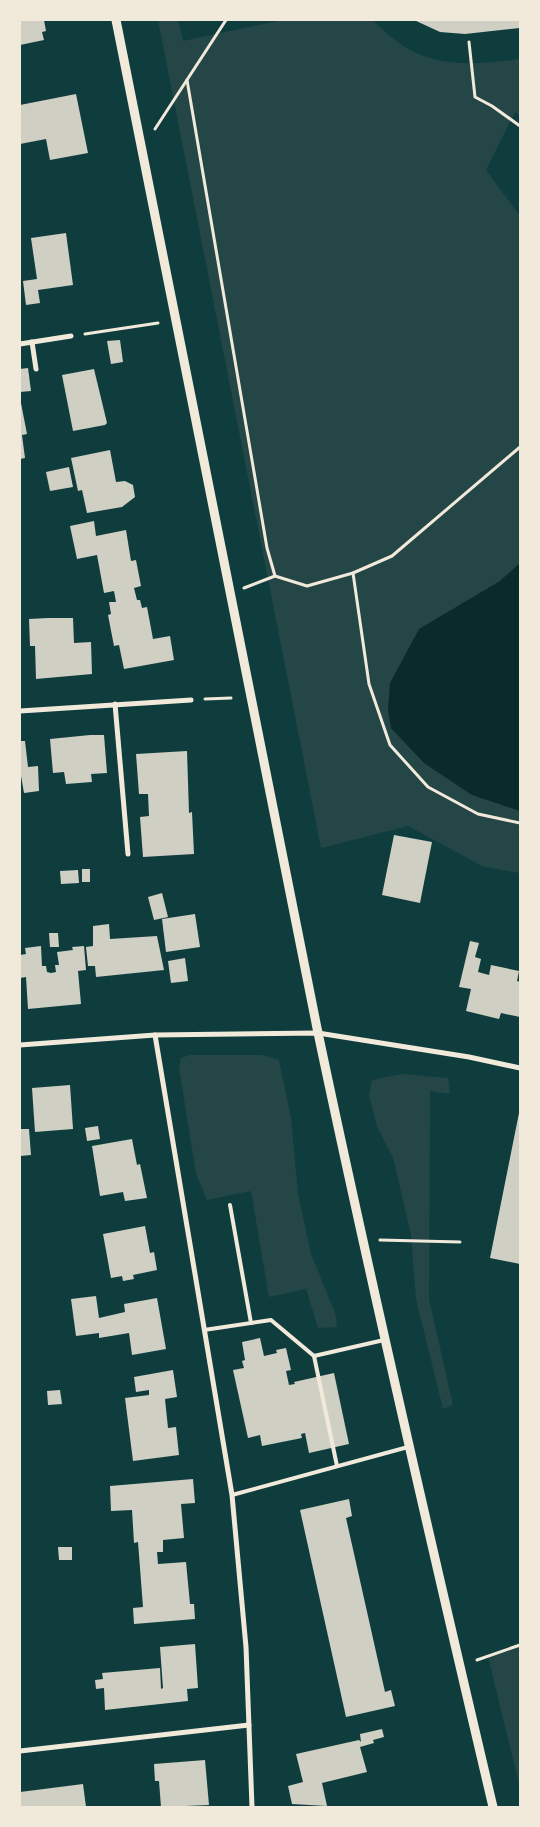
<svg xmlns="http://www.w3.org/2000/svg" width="540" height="1827" font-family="Raleway,sans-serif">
  <rect width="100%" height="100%" fill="#0f3d3e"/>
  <g fill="#244646">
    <path d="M158,20H178L183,41L282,20H373C418,68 458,67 520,59V115L515,112L486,170L520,216V873L484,867L408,826L321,848Z"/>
    <polygon points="190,1055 263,1055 279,1060 291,1118 298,1194 311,1254 335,1313 337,1327 318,1328 306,1289 269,1297 251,1191 207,1200 196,1174 179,1068 181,1058"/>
    <polygon points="402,1074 448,1078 450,1094 430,1091 429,1299 453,1405 443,1409 416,1299 411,1235 393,1157 377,1127 369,1095 372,1080"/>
    <polygon points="520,1646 520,1787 488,1657"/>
  </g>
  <polygon fill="#0a2a2b" points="520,563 520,811 472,795 424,763 391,728 388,710 390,683 419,629 500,581"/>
  <g fill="#cfcfc3">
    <polygon points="20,20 44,20 46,31 42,32 44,40 20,45"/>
    <polygon points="414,20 520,20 520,28 465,34 440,32"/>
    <polygon points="76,94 88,153 50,160 46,139 20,144 20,105"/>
    <polygon points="66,233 73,285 38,290 40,303 26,305 23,281 37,279 31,238"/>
    <polygon points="120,340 123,362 111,364 107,341"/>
    <polygon points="28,368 31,391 20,392 20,369"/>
    <polygon points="94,369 107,423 105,425 73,431 62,375"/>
    <polygon points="20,398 27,434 22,435 25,458 20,459"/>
    <polygon points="110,450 116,482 125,481 133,485 135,497 122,507 87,513 82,490 78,491 71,458"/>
    <polygon points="69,467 73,487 50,491 46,472"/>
    <polygon points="94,521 96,536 126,530 131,561 136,560 141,586 134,588 137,600 140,600 142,608 147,607 153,639 170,636 174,660 124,669 119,645 114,646 108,615 111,614 109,602 116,602 114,591 104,593 97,555 77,559 70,526"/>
    <polygon points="48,618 73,618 74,643 91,642 92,674 36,679 35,646 30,646 29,619"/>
    <polygon points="90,735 104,735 107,773 91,774 92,782 66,784 64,772 53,773 50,739"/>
    <polygon points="20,741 25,741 28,767 38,766 39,791 24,793 20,770"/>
    <polygon points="187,751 189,813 192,812 194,854 143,857 140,817 149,816 148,794 139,794 136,754"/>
    <polygon points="394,835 432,842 420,903 382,895"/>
    <rect x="82" y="869" width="8" height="13"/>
    <polygon points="78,870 79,883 61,884 60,871"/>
    <polygon points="162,893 168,917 154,920 148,897"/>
    <polygon points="195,914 200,947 166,952 162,919"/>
    <polygon points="109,924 110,939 157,936 164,970 96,977 95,966 88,966 86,947 93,946 93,926"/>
    <polygon points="49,933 58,933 59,947 50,947"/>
    <polygon points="470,941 479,943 475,957 481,959 478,972 489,975 491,965 519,971 517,981 520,982 520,1017 501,1013 499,1019 466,1011 471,989 459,987"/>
    <polygon points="41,946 42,966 46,966 47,972 51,973 56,972 55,965 59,965 57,952 73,950 72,947 84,946 86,970 78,971 81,1004 28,1009 26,977 20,978 20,955 26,954 25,948"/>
    <polygon points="185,958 188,981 171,983 168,961"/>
    <polygon points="70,1085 73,1129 35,1132 32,1088"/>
    <polygon points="519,1113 520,1113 520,1264 490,1258"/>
    <polygon points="98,1126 100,1139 87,1141 85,1128"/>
    <polygon points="20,1129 29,1129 31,1155 20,1156"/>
    <polygon points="132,1139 137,1165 140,1164 147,1198 125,1201 123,1192 100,1196 92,1146"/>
    <polygon points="145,1226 150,1253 154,1252 157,1270 133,1275 134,1279 123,1281 122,1276 111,1278 103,1234"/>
    <polygon points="96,1296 99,1318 125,1312 124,1304 157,1298 166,1349 132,1355 129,1333 99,1338 99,1333 76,1336 71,1299"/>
    <polygon points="260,1338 264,1356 277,1353 276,1350 286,1348 291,1370 286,1371 289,1385 295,1384 294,1382 334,1373 349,1444 309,1453 305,1433 301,1434 302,1438 262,1446 260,1435 248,1438 233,1370 244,1368 242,1361 245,1360 242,1342"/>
    <polygon points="173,1370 177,1397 165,1399 168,1428 176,1427 179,1455 133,1461 125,1398 149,1395 149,1390 136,1392 134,1377"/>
    <polygon points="60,1390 62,1404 48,1405 47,1391"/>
    <polygon points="193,1479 195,1503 181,1504 184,1538 163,1540 163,1552 157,1552 158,1564 186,1562 190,1604 194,1604 195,1619 134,1624 133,1608 143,1607 138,1542 134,1543 132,1510 111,1511 110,1486"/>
    <polygon points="349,1499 352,1516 346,1518 385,1692 391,1690 395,1706 346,1717 300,1510"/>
    <polygon points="58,1547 72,1547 72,1560 59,1560"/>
    <polygon points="195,1644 198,1688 187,1689 188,1701 105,1710 104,1688 96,1689 95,1680 103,1679 102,1673 160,1668 161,1689 163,1688 160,1647"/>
    <polygon points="382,1729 384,1737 373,1740 374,1743 360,1747 367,1772 322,1783 327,1806 292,1804 288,1786 303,1782 296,1754 359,1740 361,1742 360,1734"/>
    <polygon points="205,1760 209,1805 161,1807 159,1781 155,1781 154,1764"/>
    <polygon points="83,1784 86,1807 20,1807 20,1792"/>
  </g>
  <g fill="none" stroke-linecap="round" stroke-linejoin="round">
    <g stroke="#f1e9da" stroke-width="3">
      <polyline points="469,42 475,97 492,106 520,126"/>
      <polyline points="187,80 267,548 275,576"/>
      <polyline points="155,129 226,20"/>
      <polyline points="85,334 158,323"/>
      <polyline points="353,573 369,684 390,745 428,787 478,814 520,823"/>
      <polyline points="244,588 275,576 307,586 353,573 392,556 520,447"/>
      <polyline points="205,699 231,698"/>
      <polyline points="380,1240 460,1242"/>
      <polyline points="477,1660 520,1645"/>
    </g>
    <g stroke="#f1e9da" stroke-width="4">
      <polyline points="230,1205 251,1323"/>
      <polyline points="204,1330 271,1320 314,1356 384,1340"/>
      <polyline points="314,1356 337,1466"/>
      <polyline points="232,1495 408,1447"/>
    </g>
    <g stroke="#f1e9da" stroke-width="5">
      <polyline points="32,342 36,369"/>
      <polyline points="20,344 71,336"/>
      <polyline points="115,704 128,854"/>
      <polyline points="20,711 191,700"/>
      <polyline points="155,1035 232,1495 246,1647 252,1807"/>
      <polyline points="20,1045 155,1035 318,1033 469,1057 520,1068"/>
      <polyline points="20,1751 249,1725"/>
    </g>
    <path stroke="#f1e9da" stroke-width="9" d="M116,20C181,357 247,693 317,1028C372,1289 432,1548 493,1807"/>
  </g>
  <rect width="540" height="1827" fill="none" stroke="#f1e9da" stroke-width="42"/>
</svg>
